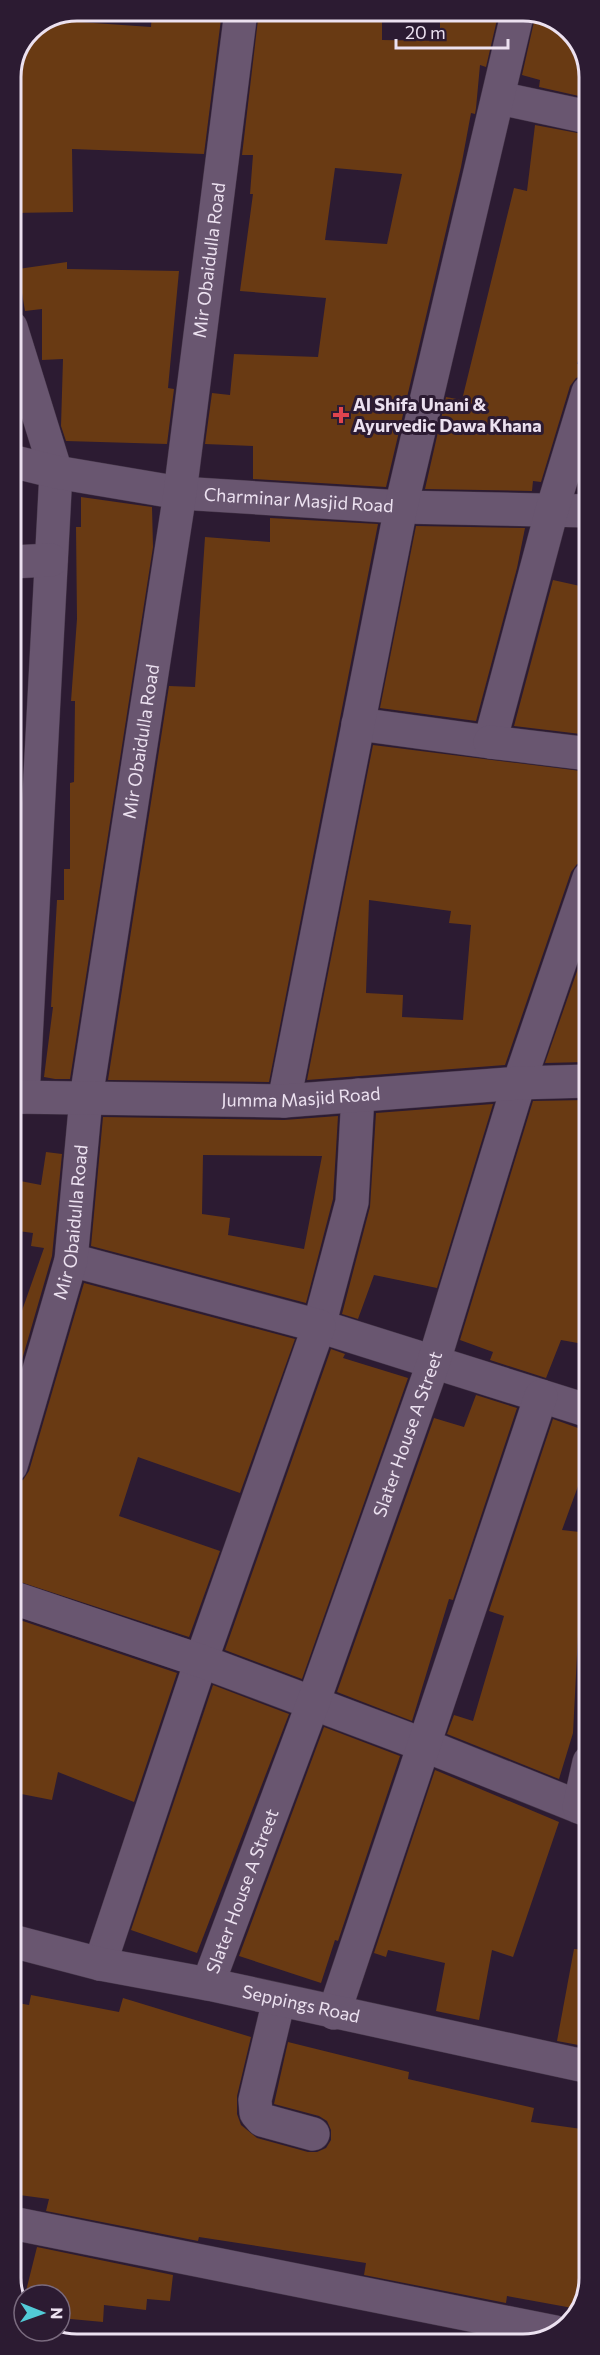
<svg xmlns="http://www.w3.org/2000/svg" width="600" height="2355" font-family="Commissioner,sans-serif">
  <rect width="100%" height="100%" fill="#2c1b32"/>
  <g fill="#693a13" fill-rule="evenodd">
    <polygon points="152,11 222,11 204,154 72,149 73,212 11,213 10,76 30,30 64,16 65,21 151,27"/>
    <path d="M259,11H337V21L382,22V40L440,41V11H499L486,67L480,65L476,108L475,114L471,113L461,167L386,487L253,479V446L205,444L212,393L230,395L234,354L318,357L326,298L240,291L253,194H250L253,155H242ZM335,168L402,174L387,244L325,240Z"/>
    <polygon points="536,13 570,30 588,64 588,98 539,87 540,80 522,75"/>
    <polygon points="535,125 588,135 588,328 577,364 588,365 588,374 576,378 570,386 541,482 533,481 532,491 425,489 446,397 462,400 514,188 527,191"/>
    <polygon points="67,262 67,269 179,271 168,388 174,389 167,444 66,441 61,426 63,359 42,360 42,309 25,311 18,269"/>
    <polygon points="81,497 152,507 153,547 70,1079 55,1079 44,1077 53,1007 51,1007 57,900 64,900 64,869 70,869 70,783 74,782 75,701 71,701 77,619 76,527 81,527"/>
    <polygon points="270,518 378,524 269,1082 108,1080 169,686 195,687 205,537 270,542"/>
    <polygon points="416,526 525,528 517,568 476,721 380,708"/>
    <polygon points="553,580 589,588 589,735 514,726"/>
    <path d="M373,745L589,772V860L577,864L571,872L505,1065L307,1080ZM369,900L451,911L449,923L471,925L463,1020L402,1017L403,995L366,993Z"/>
    <polygon points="589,937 586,1062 545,1063"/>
    <polygon points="585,1100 584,1117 589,1117 589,1345 561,1340 546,1378 490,1360 493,1352 460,1340 533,1101"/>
    <polygon points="493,1104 437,1288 374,1275 358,1319 342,1314 370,1207 376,1113"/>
    <path d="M338,1116L333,1199L306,1303L91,1246L103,1117L284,1120ZM203,1155L322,1156L304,1249L228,1235L230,1218L202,1214Z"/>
    <polygon points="46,1152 62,1154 52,1256 11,1398 11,1342 44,1248 31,1246 33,1233 11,1230 11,1203 15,1180 41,1185"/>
    <polygon points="84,1283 295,1339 240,1493 138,1457 119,1516 220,1551 189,1637 11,1579 11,1484 23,1480 29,1471"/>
    <polygon points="331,1349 345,1354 343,1358 408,1378 302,1679 225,1650"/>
    <polygon points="476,1395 517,1408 453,1600 449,1599 412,1721 337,1692 434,1418 464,1427"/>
    <polygon points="553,1419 589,1432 589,1456 562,1530 589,1533 589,1635 578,1635 573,1733 559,1779 447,1734 454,1715 473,1721 504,1616 489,1611"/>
    <polygon points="11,1617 177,1673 134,1802 58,1772 52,1800 11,1792"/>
    <polygon points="213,1685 289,1714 197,1953 131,1930"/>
    <polygon points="324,1727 400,1756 338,1941 335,1940 321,1983 239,1956"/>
    <polygon points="435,1770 559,1822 513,1957 492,1950 479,2020 436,2011 445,1963 388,1950 386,1957 374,1953"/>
    <polygon points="574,1949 589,1950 589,2047 557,2041"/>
    <polygon points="31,1995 119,2012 123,1998 251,2037 237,2096 237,2114 241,2125 257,2138 308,2152 317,2152 326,2148 331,2140 331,2130 327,2121 319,2116 274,2104 288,2042 409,2072 408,2079 534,2108 531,2122 589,2130 590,2279 578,2309 507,2296 506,2303 364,2275 366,2263 199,2237 198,2241 46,2211 49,2199 12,2194 12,2002 29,2005"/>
    <polygon points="37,2247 173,2275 170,2301 147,2299 146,2310 104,2305 103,2322 60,2318 60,2295 25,2295"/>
  </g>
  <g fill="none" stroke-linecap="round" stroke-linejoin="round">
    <g stroke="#443548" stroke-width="34">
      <g id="minor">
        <polyline points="499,98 588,117"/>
        <polyline points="11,327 56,472 23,1097"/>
        <path id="s1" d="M11,461L56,472L180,493L401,507L589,511"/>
        <polyline points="11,562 51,560"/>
        <polyline points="358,724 490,742 552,510 588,392"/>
        <polyline points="490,742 589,754"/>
        <polyline points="358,1095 352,1202 319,1326 589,1411"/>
        <polyline points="284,1101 401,507 518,11"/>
        <polyline points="71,1260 319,1326 201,1661 100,1964"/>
        <path id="s2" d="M11,1466L71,1260L86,1098L180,493L241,11"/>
        <polyline points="11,1597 201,1661 424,1745 589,1811"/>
        <polyline points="579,1807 589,1762"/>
        <path id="s3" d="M208,1984L313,1703L434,1361L519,1083L589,878"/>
        <polyline points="279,2000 255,2100 256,2113 262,2120 313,2134"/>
        <polyline points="334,2013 541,1396"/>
        <polyline points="12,2223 555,2332"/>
      </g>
    </g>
    <g stroke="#443548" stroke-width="34">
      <g id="tertiary">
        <path id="s4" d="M11,1097L284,1101L519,1083L589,1081"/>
        <path id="s5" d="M12,1941L100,1964L208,1984L589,2067"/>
      </g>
    </g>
    <use href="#minor" stroke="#695670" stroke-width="33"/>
    <use href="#tertiary" stroke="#695670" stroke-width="33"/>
  </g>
  <path fill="#e0444e" stroke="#2c1b32" stroke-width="2" d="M338 406h6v6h6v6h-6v6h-6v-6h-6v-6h6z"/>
  <g text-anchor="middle" stroke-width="6" stroke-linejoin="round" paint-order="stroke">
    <g font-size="18" fill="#ece1f0" stroke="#2c1b32">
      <text dy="6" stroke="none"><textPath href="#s2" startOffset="1224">Mir Obaidulla Road</textPath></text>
      <text dy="6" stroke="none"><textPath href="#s1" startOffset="291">Charminar Masjid Road</textPath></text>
      <text dy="6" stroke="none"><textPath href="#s2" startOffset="738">Mir Obaidulla Road</textPath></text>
      <text dy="6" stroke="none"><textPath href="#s4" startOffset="290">Jumma Masjid Road</textPath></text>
      <text dy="6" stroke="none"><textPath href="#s2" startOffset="252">Mir Obaidulla Road</textPath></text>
      <text dy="6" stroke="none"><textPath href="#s3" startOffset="585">Slater House A Street</textPath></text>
      <text dy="6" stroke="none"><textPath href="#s3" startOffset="99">Slater House A Street</textPath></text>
      <text dy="6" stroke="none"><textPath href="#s5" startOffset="296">Seppings Road</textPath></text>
    </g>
    <g font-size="18" font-weight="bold" fill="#ece1f0" stroke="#2c1b32" text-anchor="start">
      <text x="353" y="411">Al Shifa Unani &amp;<tspan x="353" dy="21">Ayurvedic Dawa Khana</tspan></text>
    </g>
  </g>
  <path d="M0 0H600V2355H0ZM77 21H523A56 56 0 0 1 579 77V2278A56 56 0 0 1 523 2334H77A56 56 0 0 1 21 2278V77A56 56 0 0 1 77 21Z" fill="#2c1b32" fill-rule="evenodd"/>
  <path fill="none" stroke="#ece1f0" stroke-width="3" d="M77 21H523A56 56 0 0 1 579 77V2278A56 56 0 0 1 523 2334H77A56 56 0 0 1 21 2278V77A56 56 0 0 1 77 21Z"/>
  <g transform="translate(42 2313) rotate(91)"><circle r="28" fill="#2c1b32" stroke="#796a7e" stroke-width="1.5"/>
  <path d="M0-4.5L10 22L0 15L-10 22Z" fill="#52cbd7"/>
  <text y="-9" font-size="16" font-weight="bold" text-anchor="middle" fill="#ece1f0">N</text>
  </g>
  <path d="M396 39v9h112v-9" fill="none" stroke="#ece1f0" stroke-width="3"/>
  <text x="405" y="39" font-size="18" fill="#ece1f0" stroke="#2c1b32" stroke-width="4.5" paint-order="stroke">20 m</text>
</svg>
